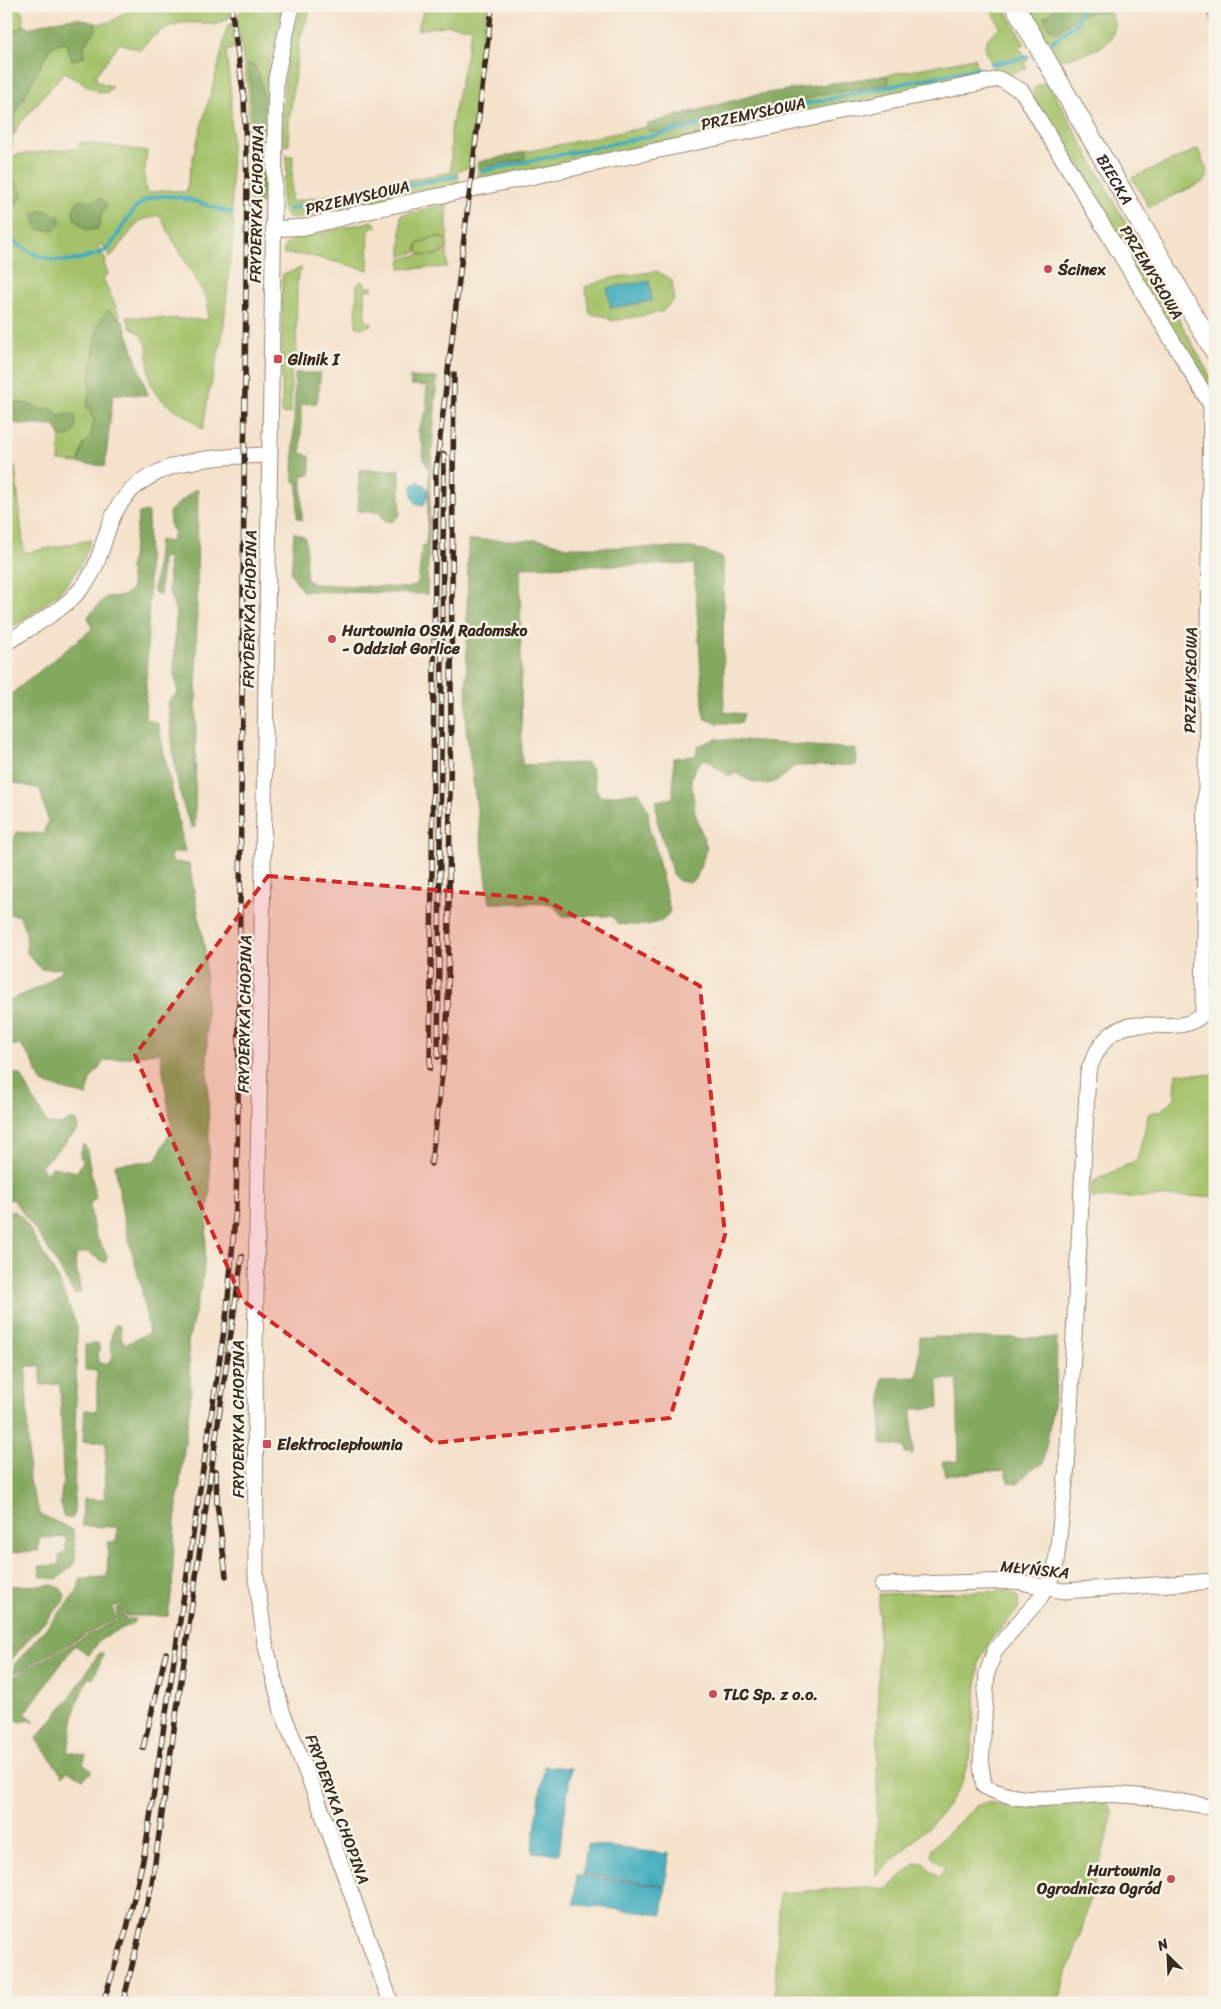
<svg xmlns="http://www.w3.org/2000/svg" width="1221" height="2009" font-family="Sriracha,sans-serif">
  <rect width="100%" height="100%" fill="#f7f3e8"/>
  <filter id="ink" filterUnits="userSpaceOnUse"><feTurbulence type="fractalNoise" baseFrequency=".02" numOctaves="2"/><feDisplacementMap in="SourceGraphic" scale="10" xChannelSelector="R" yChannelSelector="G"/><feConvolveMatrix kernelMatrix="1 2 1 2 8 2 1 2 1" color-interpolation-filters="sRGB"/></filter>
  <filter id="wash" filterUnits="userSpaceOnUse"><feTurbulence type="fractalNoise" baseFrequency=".0096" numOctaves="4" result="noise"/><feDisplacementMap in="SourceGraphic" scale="20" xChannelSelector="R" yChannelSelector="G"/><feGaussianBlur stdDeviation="1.12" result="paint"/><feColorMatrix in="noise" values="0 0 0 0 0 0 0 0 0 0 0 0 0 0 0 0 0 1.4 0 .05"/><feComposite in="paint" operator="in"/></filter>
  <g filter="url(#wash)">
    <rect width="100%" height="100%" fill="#f4e2cb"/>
    <g fill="#a4c26a" stroke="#707644" fill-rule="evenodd">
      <polygon points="6,6 21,6 24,26 6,35"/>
      <path d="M131,6H228L230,17L217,25C180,20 165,21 140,50L120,43L96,75L97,81L112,87L108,92L100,93L64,72L19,125L14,136L15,113L23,103L27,90L51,47L65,41L69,54L83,57L84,45L96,30L95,23C111,26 120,16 131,6Z"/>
      <polygon points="244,6 283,6 270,62 265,204 250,204 248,91 237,17"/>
      <path d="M303,6H311L299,42L289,124V145L285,146L282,143V132C284,90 283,45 303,6Z"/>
      <path d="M425,6H486L470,167L457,171L459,185L303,218C274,221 282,198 284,178L287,177L286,155L293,156L291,202L451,172V128L472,28L449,25L417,30Z"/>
      <path d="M989,6H1003L1025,44L1018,47L1029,59L1025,62L1027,68L1006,75L995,71C984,47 978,44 1000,27Z"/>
      <path d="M1025,6H1056L1050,14L1059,32C1076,16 1084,11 1107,12L1109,9C1111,14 1115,22 1114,28C1114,50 1077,55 1060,60L1055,58Z"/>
      <polygon points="1206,6 1215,6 1215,28"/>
      <path d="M232,23L235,48L226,51L231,95L232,220L234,221L223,333L208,397L203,429C199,428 192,419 186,416C175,409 162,403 155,392C140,369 160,341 130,327L127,317L208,320V301L159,215L139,221L110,258L103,244L98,246L106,261L104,263L108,274L103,278L120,316L119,319L113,313L98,324L87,406L94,421L90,438L84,444L78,463L59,461L60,436L68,437L75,416C69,415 64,416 59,416C42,413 24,397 6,405V196L15,205L19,186L7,172L6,156L78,148L80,142L147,151L144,177L147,193L167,190L186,192C195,135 217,83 227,27ZM90,203L100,217V225L86,231L74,218Z"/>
      <path d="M974,58L978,71L976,78L479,182L478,168L525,159L524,152L646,127L649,131L754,106L758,111C770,109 807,101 816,95L888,84L887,75Z"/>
      <polygon points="1048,82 1215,385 1215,490 1213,410 1034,99 1033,92 1036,86"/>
      <polygon points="1198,149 1208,173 1205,181 1149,207 1132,178"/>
      <path d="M447,204V267L400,269L401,259C406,258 412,256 417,255C428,254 440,259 447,247L446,241L441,236L430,238L417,244L416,252L401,256V215Z"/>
      <polygon points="373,221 377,227 369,228 368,270 307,255 283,254 285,246 290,240"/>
      <path d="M441,237L447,243L446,249C437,255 425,259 417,251L418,245L430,238Z"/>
      <polygon points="302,268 297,280 296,367 291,367 291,413 282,414 282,279 283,274"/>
      <polygon points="657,271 672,280 674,300 662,312 612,321 604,316 590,314 585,287 611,278"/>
      <polygon points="361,282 364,282 366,287 372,287 372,290 365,290 365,321 372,322 372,325 360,328 356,326 357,285"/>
      <path d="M6,467H15L24,553L91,540C77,586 44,606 6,631Z"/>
      <polygon points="1176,1073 1215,1075 1215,1196 1091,1198 1092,1182 1137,1160 1149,1113 1160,1111 1175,1098"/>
      <polygon points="1009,1591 1018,1597 1019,1609 994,1635 979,1661 971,1752 961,1785 940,1816 876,1876 879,1594"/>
      <polygon points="987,1802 1029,1808 1105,1802 1111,1808 1113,1814 1082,1929 1057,2003 774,2003 780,1893 865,1887 887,1889 916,1863 923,1863 939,1878 945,1869 931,1855 932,1848 976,1806"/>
    </g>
    <g fill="#83a85e" stroke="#5f693e">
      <path d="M1056,6H1108L1109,9L1107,12C1084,11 1076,16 1059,32L1049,28L1044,17L1050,14Z"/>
      <polygon points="77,18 95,23 96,30 84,45 84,57 72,60 65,41 51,47 15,113 11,155 6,156 6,35 24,26 30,28 52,21"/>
      <path d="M248,64L254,65C270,93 261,123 262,153C262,170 264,184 260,200L256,202L254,200L251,90Z"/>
      <path d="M887,75L889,84L816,95C807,101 770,109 758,111L754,106L743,109L740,114L660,132L649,131L646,127L647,124L754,95Z"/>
      <polygon points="524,152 525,159 478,168 478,162"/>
      <polygon points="6,168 23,195 15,205 6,196"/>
      <polygon points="101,198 107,205 100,217 100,225 97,229 86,231 74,218 73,209 78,201 86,199 90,203"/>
      <polygon points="43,210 58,216 61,222 55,230 38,230 33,214"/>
      <polygon points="108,310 123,321 148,395 113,394 105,466 78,463 84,444 90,438 93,427 94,421 87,406 92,365 98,324"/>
      <polygon points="295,373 321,373 317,403 301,404 301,453 310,456 310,475 302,475 302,520 297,518 298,484 293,480"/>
      <path d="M410,377L437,378L431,468L427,594L302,591L291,573L294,532L305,537C308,552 304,565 307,580L314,584L410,588L418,583L422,547L425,546L427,536L429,469L423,459V446L418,431L428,408L426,398L427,386L411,385Z"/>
      <path d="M12,402L33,405L39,410L52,409L61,416L68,414L75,416C77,423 76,434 68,437L60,436L55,426L7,423L6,432V405Z"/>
      <polygon points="359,470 400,470 400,515 392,522 383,520 381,512 358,511"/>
      <path d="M194,490H198L195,827L192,828C174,790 173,743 168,702L178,693L174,671L176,612L169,593L168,557L162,558L160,595L154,592L159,540L171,542L174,532L170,524L169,512Z"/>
      <path d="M148,512L149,600L145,718L158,724L185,852L171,853L172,862L189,864L205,950L210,1188L203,1278L188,1342L191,1395L175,1522L172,1589L168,1616H126L122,1604L112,1607L116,1618L14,1674V1665L77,1592L81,1578L107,1577L108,1542L117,1541V1527L82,1526L83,1499L104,1500L106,1442H83L85,1410L97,1411V1370H85V1345L98,1343L100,1350L97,1357L100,1363L107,1364L113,1356C109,1347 111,1332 115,1324L120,1326L121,1338L126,1344L149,1333L141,1286L123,1217L115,1164L155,1161L172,1130L160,1052L104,1061L90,1080L87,1096L42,1083L32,1060L20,1045H6V1002L43,985L64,968L41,969L27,953L26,933L20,916L6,913V837L13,841L16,832L43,834L48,821L40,789L6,781V698L92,629L88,616L106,597L123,596L132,589L130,569L139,513Z"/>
      <path d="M468,540H544L567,547L696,548L723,558L724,712L744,714L741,723H716L704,718L694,564L520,567L522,765L587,763C598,775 591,785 601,797L639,792L648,811L650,833L654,841L670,912C657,929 638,925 618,924L612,916H563L551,904L490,903L466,729Z"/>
      <path d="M716,739L856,749V765L794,766C775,788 761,789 736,773L730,776C721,772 715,764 704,759L696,767L691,778L695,813L707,848L696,879L690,882L679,881L673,875L657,820L656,801L673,798L674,758L696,756L698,746Z"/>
      <path d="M6,1071L21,1075L47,1124L61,1125L70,1120H76L78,1130L41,1166L46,1174L52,1167L77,1172L83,1161L80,1155L83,1144L86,1147L96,1198L90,1203C92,1227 94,1236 108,1256L105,1263L88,1252L77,1254L75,1263L81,1292L75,1295L46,1245L13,1199L6,1201Z"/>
      <path d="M9,1211L15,1212L21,1216L27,1225L57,1277L77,1326L74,1516L71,1519L64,1517L60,1504L63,1480L60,1384L41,1385V1366H26L29,1481L40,1514L73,1530C75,1559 82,1561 57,1579L41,1577L39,1566L59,1565V1556L66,1551V1537L39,1538L38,1551L6,1553V1463L10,1405L6,1400V1213Z"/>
      <polygon points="920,1337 1057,1338 1056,1388 1043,1464 1033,1468 1018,1483 1008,1482 1005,1470 945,1475 942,1462 959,1461 957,1379 938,1380 939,1408 912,1409 913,1455 905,1454 904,1447 881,1444 882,1378 918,1377"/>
      <path d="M53,1585L61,1589L65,1595L63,1602C53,1614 12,1655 9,1665C9,1669 9,1674 9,1678L6,1679V1586Z"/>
      <polygon points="121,1606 125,1619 136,1619 133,1623 101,1639 89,1655 75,1645 25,1713 35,1721 33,1723 29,1720 22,1722 15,1720 13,1677 118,1619 116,1609"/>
      <polygon points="100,1652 104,1654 93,1679 89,1677 76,1705 68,1752 86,1755 83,1763 92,1770 92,1772 83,1779 67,1770 63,1776 36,1739 69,1699"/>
    </g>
    <g fill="#3dabbc" stroke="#3c6a6d">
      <polygon points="649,281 652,301 611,308 607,288"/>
      <polygon points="419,482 426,486 428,493 424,505 417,505 412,496 412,485"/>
      <polygon points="544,1766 571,1768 559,1854 532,1852"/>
      <polygon points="587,1844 669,1854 666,1885 583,1874"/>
      <polygon points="577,1875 666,1886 662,1915 574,1904"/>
    </g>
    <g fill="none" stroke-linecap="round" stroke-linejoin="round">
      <g stroke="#3dabbc" stroke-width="4">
        <polyline points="1052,42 1076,24 1082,6"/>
        <polyline points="991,64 1028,57"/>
        <polyline points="482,171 978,68"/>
        <polyline points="289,209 456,176"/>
        <polyline points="252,213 257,213"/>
        <path d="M6,236C35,257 56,268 90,256C97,254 106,252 110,246C122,232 130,207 148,199C174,189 207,207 232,213"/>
      </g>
    </g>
  </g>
  <g filter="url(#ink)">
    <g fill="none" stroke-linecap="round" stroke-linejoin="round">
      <g stroke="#988674" stroke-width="17">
        <g id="minor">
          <polyline points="292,6 276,78 255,1351 256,1575 265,1643 282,1711 318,1801 391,2003"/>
          <path d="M273,229L305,227L381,208L999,79L1022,91L1211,405L1203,1009L1202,1015C1167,1046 1114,991 1088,1073L1067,1467L1056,1563L1051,1578L1040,1598L995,1650L987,1673L981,1765L984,1786C1028,1811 1076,1791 1123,1795C1154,1797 1185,1802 1215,1808"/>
          <path d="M6,643C34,625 65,610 85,584C101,563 103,537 114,514C143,457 213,457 269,455"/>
          <polyline points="881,1585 1016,1581 1063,1591 1215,1581"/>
        </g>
      </g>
      <g stroke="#988674" stroke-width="21">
        <g id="major">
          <path id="s1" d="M1015,6L1215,352"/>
        </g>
      </g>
      <use href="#minor" stroke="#fff" stroke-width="15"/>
      <use href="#major" stroke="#fff" stroke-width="19"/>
      <g stroke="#3b2a1e" stroke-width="5.5">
        <g id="rail">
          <polyline points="438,1057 444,454"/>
          <polyline points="430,1068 436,471 492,6"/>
          <polyline points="431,1164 445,1051 448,1005 454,374"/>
          <polyline points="216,1471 217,1502 226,1576"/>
          <polyline points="143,1748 166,1653"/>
          <polyline points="103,2003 127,1928 145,1851 227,1311 236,1206 238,1109 247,179 244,98 231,6"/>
          <polyline points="123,2003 152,1883 242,1256"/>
        </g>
      </g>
      <use href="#rail" stroke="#f7f3e8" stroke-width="4" stroke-dasharray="11" stroke-linecap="butt"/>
    </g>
  </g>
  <path fill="#d62828" fill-opacity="0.2" stroke="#d62828" stroke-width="4" stroke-dasharray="10 6" stroke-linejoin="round" d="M268,876L544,899L700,986L725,1235L670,1418L434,1443L242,1300L135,1055Z"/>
  <g fill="#d1495b" stroke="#f7f3e8" stroke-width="2">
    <circle cx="1048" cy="269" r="5"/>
    <rect x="273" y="354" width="10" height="10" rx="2.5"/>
    <circle cx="332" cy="639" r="5"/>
    <rect x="262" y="1439" width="10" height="10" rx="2.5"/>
    <circle cx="713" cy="1694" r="5"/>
    <circle cx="1171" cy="1879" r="5"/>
  </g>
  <g text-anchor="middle" stroke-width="5" stroke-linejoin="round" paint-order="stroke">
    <g font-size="16" fill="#3b2a1e" stroke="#f7f3e8">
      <text transform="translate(753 113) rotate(-12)" y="6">PRZEMYSŁOWA</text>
      <text dy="6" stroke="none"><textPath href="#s1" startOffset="200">BIECKA</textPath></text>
      <text transform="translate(357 197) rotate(-13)" y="6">PRZEMYSŁOWA</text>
      <text transform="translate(256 204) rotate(-89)" y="6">FRYDERYKA CHOPINA</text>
      <text transform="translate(1152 272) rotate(59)" y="6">PRZEMYSŁOWA</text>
      <text transform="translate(249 609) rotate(-89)" y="6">FRYDERYKA CHOPINA</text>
      <text transform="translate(1190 680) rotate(-89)" y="6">PRZEMYSŁOWA</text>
      <text transform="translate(244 1014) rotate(-89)" y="6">FRYDERYKA CHOPINA</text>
      <text transform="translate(238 1419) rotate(-90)" y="6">FRYDERYKA CHOPINA</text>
      <text transform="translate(1035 1569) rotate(6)" y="6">MŁYŃSKA</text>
      <text transform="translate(338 1809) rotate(70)" y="6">FRYDERYKA CHOPINA</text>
    </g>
    <g font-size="16" font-weight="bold" fill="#3b2a1e" stroke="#f7f3e8" text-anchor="start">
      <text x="1058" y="275">Ścinex</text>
      <text x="288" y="365">Glinik I</text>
      <text x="342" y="636">Hurtownia OSM Radomsko<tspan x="342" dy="18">- Oddział Gorlice</tspan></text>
      <text x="277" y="1450">Elektrociepłownia</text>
      <text x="723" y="1700">TLC Sp. z o.o.</text>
      <text x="1161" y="1876" text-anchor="end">Hurtownia<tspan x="1161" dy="18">Ogrodnicza Ogród</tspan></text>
    </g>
  </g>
  <rect width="1221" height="2009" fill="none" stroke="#f7f3e8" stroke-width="25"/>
  <g transform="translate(1168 1956) rotate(336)" stroke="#f7f3e8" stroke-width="4" paint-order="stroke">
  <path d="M0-4L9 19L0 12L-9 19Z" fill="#3b2a1e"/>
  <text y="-8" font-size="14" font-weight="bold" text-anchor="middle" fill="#3b2a1e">N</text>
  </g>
</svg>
